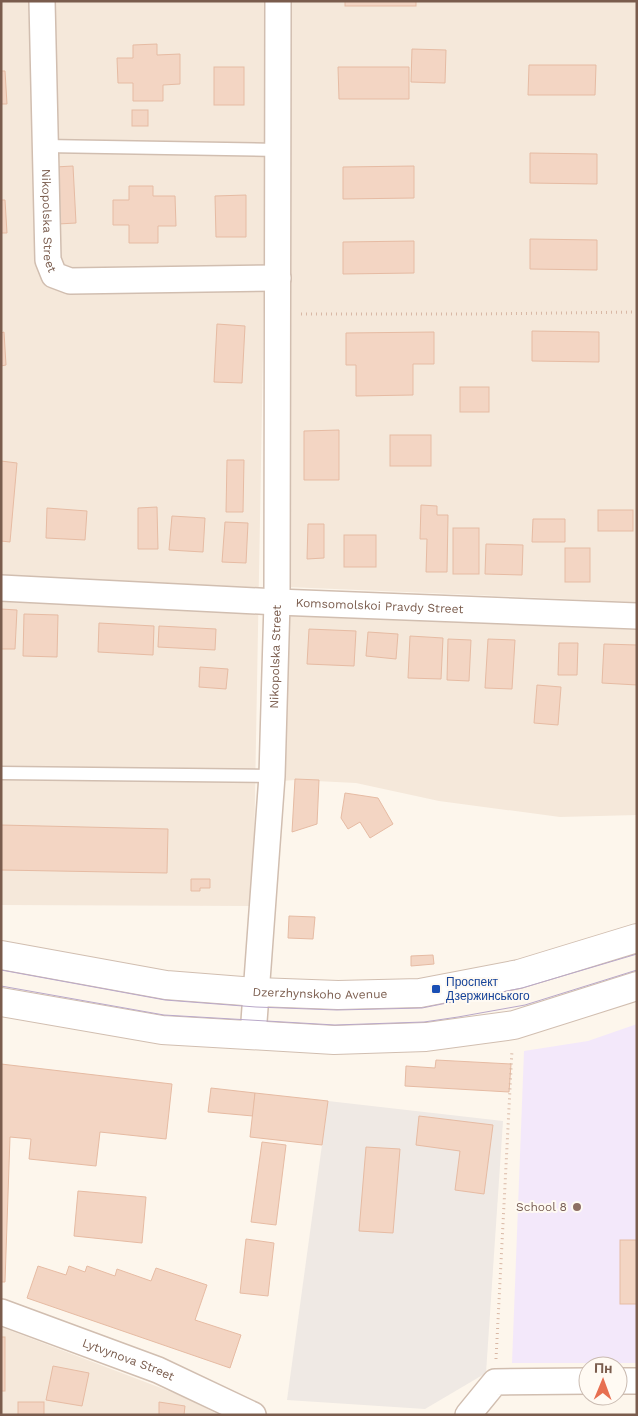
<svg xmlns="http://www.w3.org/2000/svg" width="638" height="1416" font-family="'Work Sans',sans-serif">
  <rect width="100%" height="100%" fill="#fdf6ec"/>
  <g fill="#f5e8da">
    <polygon points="1,1 265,1 264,298 253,906 1,905"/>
    <polygon points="288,1 637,1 637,602 288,587"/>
    <polygon points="287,615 637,630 637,815 560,817 439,801 356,783 296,780 281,781"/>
    <polygon points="1,1327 182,1396 219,1415 1,1415"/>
  </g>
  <polygon fill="#efe9e4" points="328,1101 503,1121 486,1373 425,1409 287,1400"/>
  <polygon fill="#f3e8fa" points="637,1024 637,1363 512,1363 524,1051 588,1041"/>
  <g fill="#f3d5c3" stroke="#e6bba3">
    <rect x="345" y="1" width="71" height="5"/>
    <polygon points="157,44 157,55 180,54 180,84 163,85 163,101 133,101 133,83 118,83 117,58 133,58 133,45"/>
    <polygon points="412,49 446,50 445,83 411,82"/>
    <polygon points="529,65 596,65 595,95 528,95"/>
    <rect x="214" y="67" width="30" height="38"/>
    <polygon points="338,67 409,67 409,99 339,99"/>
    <polygon points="1,71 5,71 7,104 1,104"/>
    <rect x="132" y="110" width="16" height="16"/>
    <polygon points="530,153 597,154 597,184 530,183"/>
    <polygon points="73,166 76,223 58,224 55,167"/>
    <polygon points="414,166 414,198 343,199 343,167"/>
    <polygon points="129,186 153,186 153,196 175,196 176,226 158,226 158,243 129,243 129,225 113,225 113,200 129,200"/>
    <polygon points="246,195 246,237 216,237 215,196"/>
    <polygon points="1,200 5,200 7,233 1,233"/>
    <polygon points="530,239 597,240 597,270 530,269"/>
    <polygon points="414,241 414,273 343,274 343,242"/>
    <polygon points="217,324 245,326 242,383 214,382"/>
    <polygon points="532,331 599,332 599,362 532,361"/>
    <polygon points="4,332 6,365 1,366 1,333"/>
    <polygon points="434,332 434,364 413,364 413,395 356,396 356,365 346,365 346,333"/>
    <rect x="460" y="387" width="29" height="25"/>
    <polygon points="339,430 339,480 304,480 304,431"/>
    <rect x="390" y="435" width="41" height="31"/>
    <polygon points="227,460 244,460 243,512 226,512"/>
    <polygon points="1,461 17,463 10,542 1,541"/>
    <polygon points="421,505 437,506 437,515 448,515 447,572 426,572 427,539 420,539"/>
    <polygon points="157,507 158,549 138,549 138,508"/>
    <polygon points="47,508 87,511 85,540 46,538"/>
    <rect x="598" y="510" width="35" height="21"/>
    <polygon points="172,516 205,518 203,552 169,550"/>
    <polygon points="533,519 565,519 565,542 532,542"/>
    <polygon points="225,522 248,523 246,563 222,562"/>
    <polygon points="308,524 324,524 324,558 307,559"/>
    <rect x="453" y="528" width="26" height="46"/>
    <rect x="344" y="535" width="32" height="32"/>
    <polygon points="486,544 523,545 522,575 485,574"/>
    <rect x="565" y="548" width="25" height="34"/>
    <polygon points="1,609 17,610 15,649 1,649"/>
    <polygon points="24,614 58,615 57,657 23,656"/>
    <polygon points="99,623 154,626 153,655 98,652"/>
    <polygon points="159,626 216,629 215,650 158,647"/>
    <polygon points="309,629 356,631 354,666 307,664"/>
    <polygon points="368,632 398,634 396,659 366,656"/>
    <polygon points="410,636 443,638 441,679 408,678"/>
    <polygon points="448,639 471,640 469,681 447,680"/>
    <polygon points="488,639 515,640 512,689 485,688"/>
    <polygon points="559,643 578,643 577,675 558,675"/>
    <polygon points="604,644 637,645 637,685 602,683"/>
    <polygon points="200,667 228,669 226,689 199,687"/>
    <polygon points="537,685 561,687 558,725 534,723"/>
    <polygon points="295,779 319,780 317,824 292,832"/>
    <polygon points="345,793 378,798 393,824 370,838 360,822 348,829 341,818"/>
    <polygon points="1,825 168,829 167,873 1,870"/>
    <polygon points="191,879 210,879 210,888 200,888 200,891 191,891"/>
    <polygon points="289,916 315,917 313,939 288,938"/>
    <polygon points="433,955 434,964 411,966 411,956"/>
    <polygon points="436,1060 511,1064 509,1092 405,1086 406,1066 435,1068"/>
    <polygon points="1,1064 172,1084 166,1139 100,1132 96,1166 29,1159 31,1139 10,1137 5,1282 1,1282"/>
    <polygon points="211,1088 255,1093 253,1116 208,1112"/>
    <polygon points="255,1093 328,1101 322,1145 250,1137"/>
    <polygon points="419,1116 493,1125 484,1194 455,1190 460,1151 416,1145"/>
    <polygon points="262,1142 286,1145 276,1225 251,1222"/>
    <polygon points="366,1147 400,1149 393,1233 359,1231"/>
    <polygon points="78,1191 146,1197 142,1243 74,1236"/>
    <polygon points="246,1239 274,1243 268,1296 240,1293"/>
    <rect x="620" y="1240" width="17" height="64"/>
    <polygon points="38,1266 66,1275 69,1266 85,1272 87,1266 115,1276 117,1269 151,1281 156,1268 207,1285 195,1320 241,1335 230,1368 27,1298"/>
    <rect x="1" y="1337" width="4" height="54"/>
    <polygon points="53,1366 89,1373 82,1406 46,1400"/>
    <rect x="18" y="1402" width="26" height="13"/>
    <polygon points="159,1402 185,1406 184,1415 159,1415"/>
  </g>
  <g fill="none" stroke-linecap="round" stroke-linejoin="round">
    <g stroke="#d1beb0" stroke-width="15">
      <g id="service">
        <polyline points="45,146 278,150"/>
        <polyline points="1,773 272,776"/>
      </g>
    </g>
    <g stroke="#d1beb0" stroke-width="28">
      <g id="minor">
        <path id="s1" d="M42,1L48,260L54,275L70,281L278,278"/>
        <path id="s2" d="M1,588L277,602L637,616"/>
        <path id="s3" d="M253,1035L272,776L277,602L278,1"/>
        <path id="s4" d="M1,1312L158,1370L253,1415"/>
        <polyline points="618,1381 637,1381"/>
        <polyline points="468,1415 495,1382 588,1381"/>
      </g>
    </g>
    <g stroke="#d1beb0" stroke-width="30">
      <g id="tertiary">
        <path id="s5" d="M1,955L166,985L257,992L338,995L420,993L519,974L637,938"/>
        <polyline points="1,1002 162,1030 334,1040 426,1037 514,1025 637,986"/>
      </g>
    </g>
    <g stroke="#d9b8a5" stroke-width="3" stroke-dasharray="1 4" stroke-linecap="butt">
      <polyline points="301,314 480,314 637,312"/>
      <polyline points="496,1359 512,1050"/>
    </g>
    <use href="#service" stroke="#fff" stroke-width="12"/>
    <use href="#minor" stroke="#fff" stroke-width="25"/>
    <use href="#tertiary" stroke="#fff" stroke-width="28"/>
    <g stroke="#b9a8c9" stroke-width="1">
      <polyline points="1,970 165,1000 256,1007 337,1010 422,1008 522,988 637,954"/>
      <polyline points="1,986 164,1015 335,1025 424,1022 458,1017 525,1005 637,970"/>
    </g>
  </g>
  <rect fill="#1a4fb4" stroke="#fffaf3" stroke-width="2" x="431" y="984" width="10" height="10" rx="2.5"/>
  <circle fill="#8d6e63" stroke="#fffaf3" stroke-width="2" cx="577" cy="1207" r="5"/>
  <g text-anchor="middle" stroke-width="4" stroke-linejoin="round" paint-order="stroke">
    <g font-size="12" fill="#7a5c4d" stroke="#fffaf3">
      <text dy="4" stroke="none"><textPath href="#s1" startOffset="220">Nikopolska Street</textPath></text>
      <text dy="4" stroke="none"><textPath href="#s2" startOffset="379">Komsomolskoi Pravdy Street</textPath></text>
      <text dy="4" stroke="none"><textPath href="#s3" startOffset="379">Nikopolska Street</textPath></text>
      <text dy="4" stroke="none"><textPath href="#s5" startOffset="322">Dzerzhynskoho Avenue</textPath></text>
      <text dy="4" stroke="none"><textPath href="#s4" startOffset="136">Lytvynova Street</textPath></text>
    </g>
    <g font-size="12" fill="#164399" stroke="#fffaf3" text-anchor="start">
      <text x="446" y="986">Проспект<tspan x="446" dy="14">Дзержинського</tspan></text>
    </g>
    <g font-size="12" fill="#785e54" stroke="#fffaf3" text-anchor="end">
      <text x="567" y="1211">School 8</text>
    </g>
  </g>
  <rect width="638" height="1416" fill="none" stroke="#7a5c4d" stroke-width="5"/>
  <g transform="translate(603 1381) rotate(1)"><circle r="24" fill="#fffaf3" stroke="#cabbb1"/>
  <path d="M0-4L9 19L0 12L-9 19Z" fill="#e76f51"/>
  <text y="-8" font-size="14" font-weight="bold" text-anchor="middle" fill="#7a5c4d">Пн</text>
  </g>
</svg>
